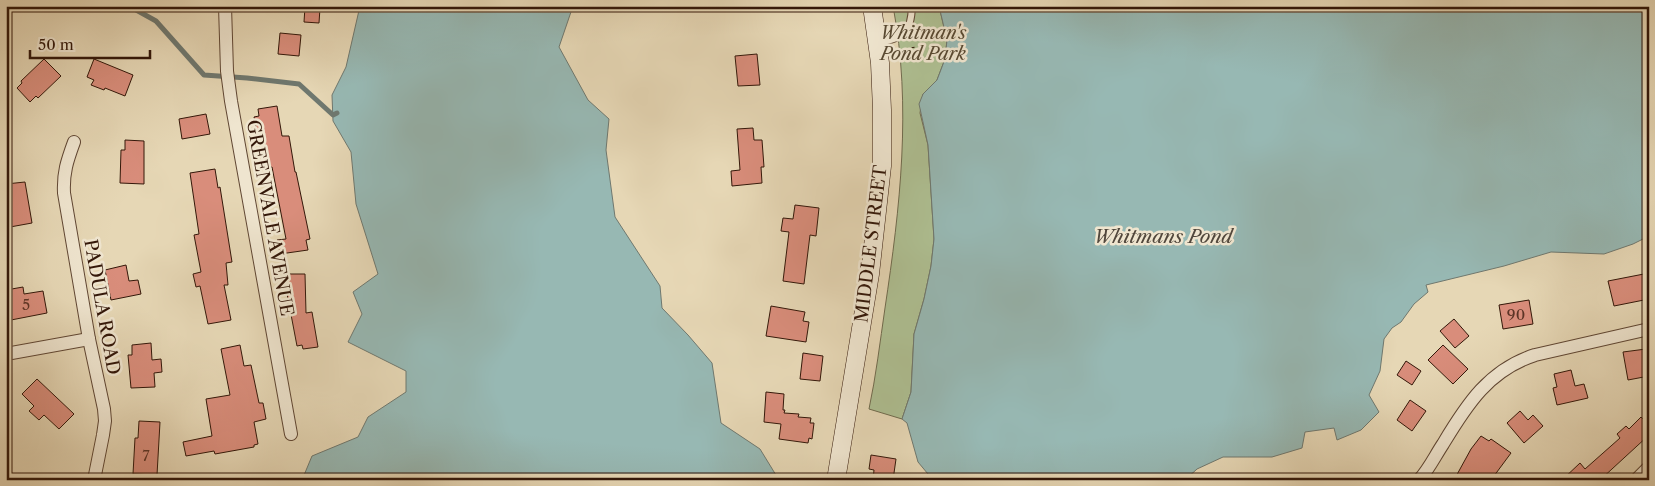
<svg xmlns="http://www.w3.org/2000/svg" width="1655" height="486" font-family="'Libre Caslon Text',serif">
  <rect width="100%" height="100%" fill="#e6d7b5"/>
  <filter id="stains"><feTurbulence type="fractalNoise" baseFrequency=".004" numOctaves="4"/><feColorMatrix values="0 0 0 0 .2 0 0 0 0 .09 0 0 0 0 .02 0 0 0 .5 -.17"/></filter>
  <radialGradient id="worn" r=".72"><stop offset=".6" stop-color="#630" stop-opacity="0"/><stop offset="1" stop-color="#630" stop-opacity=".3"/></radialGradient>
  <path fill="#aebf92" stroke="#706b4e" d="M893,6H939L947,40L945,59L937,80L923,94L920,113L928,145L934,239L931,266L924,299L914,334L911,392L902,419L869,409C876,376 880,342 885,308C900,208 912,106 893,6Z"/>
  <g fill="#97b8b3" stroke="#6f786f">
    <polygon points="360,6 573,6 559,47 588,100 609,119 606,150 615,217 660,286 662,308 688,335 712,363 721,423 760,449 779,480 302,480 312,456 358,437 368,417 406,392 406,371 348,342 362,314 353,292 378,274 356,204 351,152 333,121 332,95 346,67"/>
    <polygon points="939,6 1649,6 1649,236 1633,244 1604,254 1551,252 1504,266 1426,285 1428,292 1414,304 1401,322 1392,328 1384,339 1380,371 1369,395 1379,412 1361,430 1337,440 1334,428 1305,432 1302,448 1272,457 1223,457 1197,469 1185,480 933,480 918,462 907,423 902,419 911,392 914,334 924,299 931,266 934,239 928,145 919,104 923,94 937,80 945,59 947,40"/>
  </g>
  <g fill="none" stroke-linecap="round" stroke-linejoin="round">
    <polyline stroke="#6f786f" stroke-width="5" points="129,6 156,21 204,75 247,78 299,84 333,115 337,113"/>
  </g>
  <g fill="#d98d7b" stroke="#331709">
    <polygon points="305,7 320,8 319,23 304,22"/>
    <polygon points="280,33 301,35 299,56 278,54"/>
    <polygon points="757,54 760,85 738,86 735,56"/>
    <polygon points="44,59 61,76 38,98 36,96 30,102 17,88 22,83 21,81"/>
    <polygon points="94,59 133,75 125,96 105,88 104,90 91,85 94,80 87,77"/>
    <polygon points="277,106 282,136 289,136 295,172 296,172 310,239 306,240 308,250 280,254 277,240 286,239 272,167 264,168 254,117 259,116 258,109"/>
    <polygon points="206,114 210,134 182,139 179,119"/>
    <polygon points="753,128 754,140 762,140 764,167 761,167 762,183 732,186 731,171 740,170 737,129"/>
    <polygon points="125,140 144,141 144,184 120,183 121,150 125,150"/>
    <polygon points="215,169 218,188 220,187 232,262 226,263 228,285 224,285 231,320 208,324 200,286 196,287 193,274 201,272 194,235 199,234 190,173"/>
    <polygon points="25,182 32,223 10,227 9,217 6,218 6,184"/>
    <polygon points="795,205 819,208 816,236 810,235 804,284 783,281 789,232 781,231 783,218 793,219"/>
    <polygon points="126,265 129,281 138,280 141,294 111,300 105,270"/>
    <polygon points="1649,273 1649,299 1614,306 1608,281"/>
    <polygon points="286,274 305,274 306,313 312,312 318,347 303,349 302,345 297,346 289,304 288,304"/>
    <polygon points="23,287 24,294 43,291 47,313 11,320 10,315 6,316 6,290"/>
    <polygon points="1529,300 1533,324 1503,329 1499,305"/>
    <polygon points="771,306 805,312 803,321 809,322 806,342 766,336"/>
    <polygon points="1454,319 1469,336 1455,348 1440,331"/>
    <polygon points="151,343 152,360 161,359 162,372 154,373 155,387 131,388 128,355 132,355 132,345"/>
    <polygon points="240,345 244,366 251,365 259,403 263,403 266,419 254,422 258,444 254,445 254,447 215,454 214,451 186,456 183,442 212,436 206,399 230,395 221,349"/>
    <polygon points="1443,345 1468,369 1453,384 1428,360"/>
    <polygon points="1646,349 1649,376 1628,380 1623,352"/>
    <polygon points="803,353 823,356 820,381 800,379"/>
    <polygon points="1406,361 1421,371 1412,385 1397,375"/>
    <polygon points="1571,370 1575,386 1584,384 1588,398 1557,405 1553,388 1557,387 1554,374"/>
    <polygon points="37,379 74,414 59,429 44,415 39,420 29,411 34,406 22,394"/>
    <polygon points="766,392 784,394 783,410 785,410 784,413 799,414 798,417 811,418 810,423 814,423 812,439 809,438 808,443 779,439 781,424 764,422"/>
    <polygon points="1410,400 1426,411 1412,431 1397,420"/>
    <polygon points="1520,411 1528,420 1533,415 1543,426 1524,443 1507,423"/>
    <polygon points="1641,417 1649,425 1649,435 1600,480 1562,480 1580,463 1585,469 1620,438 1617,434 1626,426 1629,429"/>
    <polygon points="139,421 160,422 157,475 133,474 135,438 138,438"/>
    <polygon points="1481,436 1489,441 1491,439 1511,453 1491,480 1454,480 1471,449"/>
    <polygon points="871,455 896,459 893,480 873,480 874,470 869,469"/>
  </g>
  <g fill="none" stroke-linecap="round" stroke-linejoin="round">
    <g stroke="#604734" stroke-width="8">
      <path id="service" d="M879,43C904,37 911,34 912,6"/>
    </g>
    <g stroke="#604734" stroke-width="14">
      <g id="minor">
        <polyline points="225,6 227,71 231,101 291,434"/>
        <path d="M74,142C67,161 63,173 64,193L89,339L104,409L105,421L103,435L94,480"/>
        <polyline points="6,354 89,339"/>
        <path d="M1419,480C1429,469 1435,456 1443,444C1467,404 1489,370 1535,355L1649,329"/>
        <polyline points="1636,480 1649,467"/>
      </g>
    </g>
    <g stroke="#331709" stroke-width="19">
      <polyline id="secondary" points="836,480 870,274 882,166 882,110 880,63 872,6"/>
    </g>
    <polyline stroke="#331709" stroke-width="3" stroke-dasharray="1 2.5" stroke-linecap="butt" points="913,47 914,55"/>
    <use href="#service" stroke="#efe5cf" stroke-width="6"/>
    <use href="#minor" stroke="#efe5cf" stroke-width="12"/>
    <use href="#secondary" stroke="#efe5cf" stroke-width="18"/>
  </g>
  <g text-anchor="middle" stroke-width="5" stroke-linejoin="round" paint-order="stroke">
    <g font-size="15" fill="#5c3426">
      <text x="26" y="310">5</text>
      <text x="1516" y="320">90</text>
      <text x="146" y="461">7</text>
    </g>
    <g font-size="18" font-style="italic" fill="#584932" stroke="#efe5cf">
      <text x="923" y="39">Whitman's<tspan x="923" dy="21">Pond Park</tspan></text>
    </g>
    <g font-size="18" fill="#331709" stroke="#efe5cf">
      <text transform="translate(270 218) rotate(80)" y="6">GREENVALE AVENUE</text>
      <text transform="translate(871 244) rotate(-83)" y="6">MIDDLE STREET</text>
      <text transform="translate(102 307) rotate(80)" y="6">PADULA ROAD</text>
    </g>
    <g font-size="19" font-style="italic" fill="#51473c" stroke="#efe5cf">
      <text x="1163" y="243">Whitmans Pond</text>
    </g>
  </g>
  <rect width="1655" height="486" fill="none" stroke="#e6d7b5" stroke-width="25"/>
  <rect x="8" y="8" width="1640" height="471" fill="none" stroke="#331709" stroke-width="2.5"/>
  <rect x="12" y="12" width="1630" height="461" fill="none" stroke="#331709"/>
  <path d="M30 50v8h120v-8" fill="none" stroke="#331709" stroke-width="2.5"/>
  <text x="38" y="50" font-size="15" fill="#331709" stroke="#efe5cf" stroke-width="4" paint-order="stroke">50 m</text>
  <rect width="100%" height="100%" filter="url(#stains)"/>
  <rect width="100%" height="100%" fill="url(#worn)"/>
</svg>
